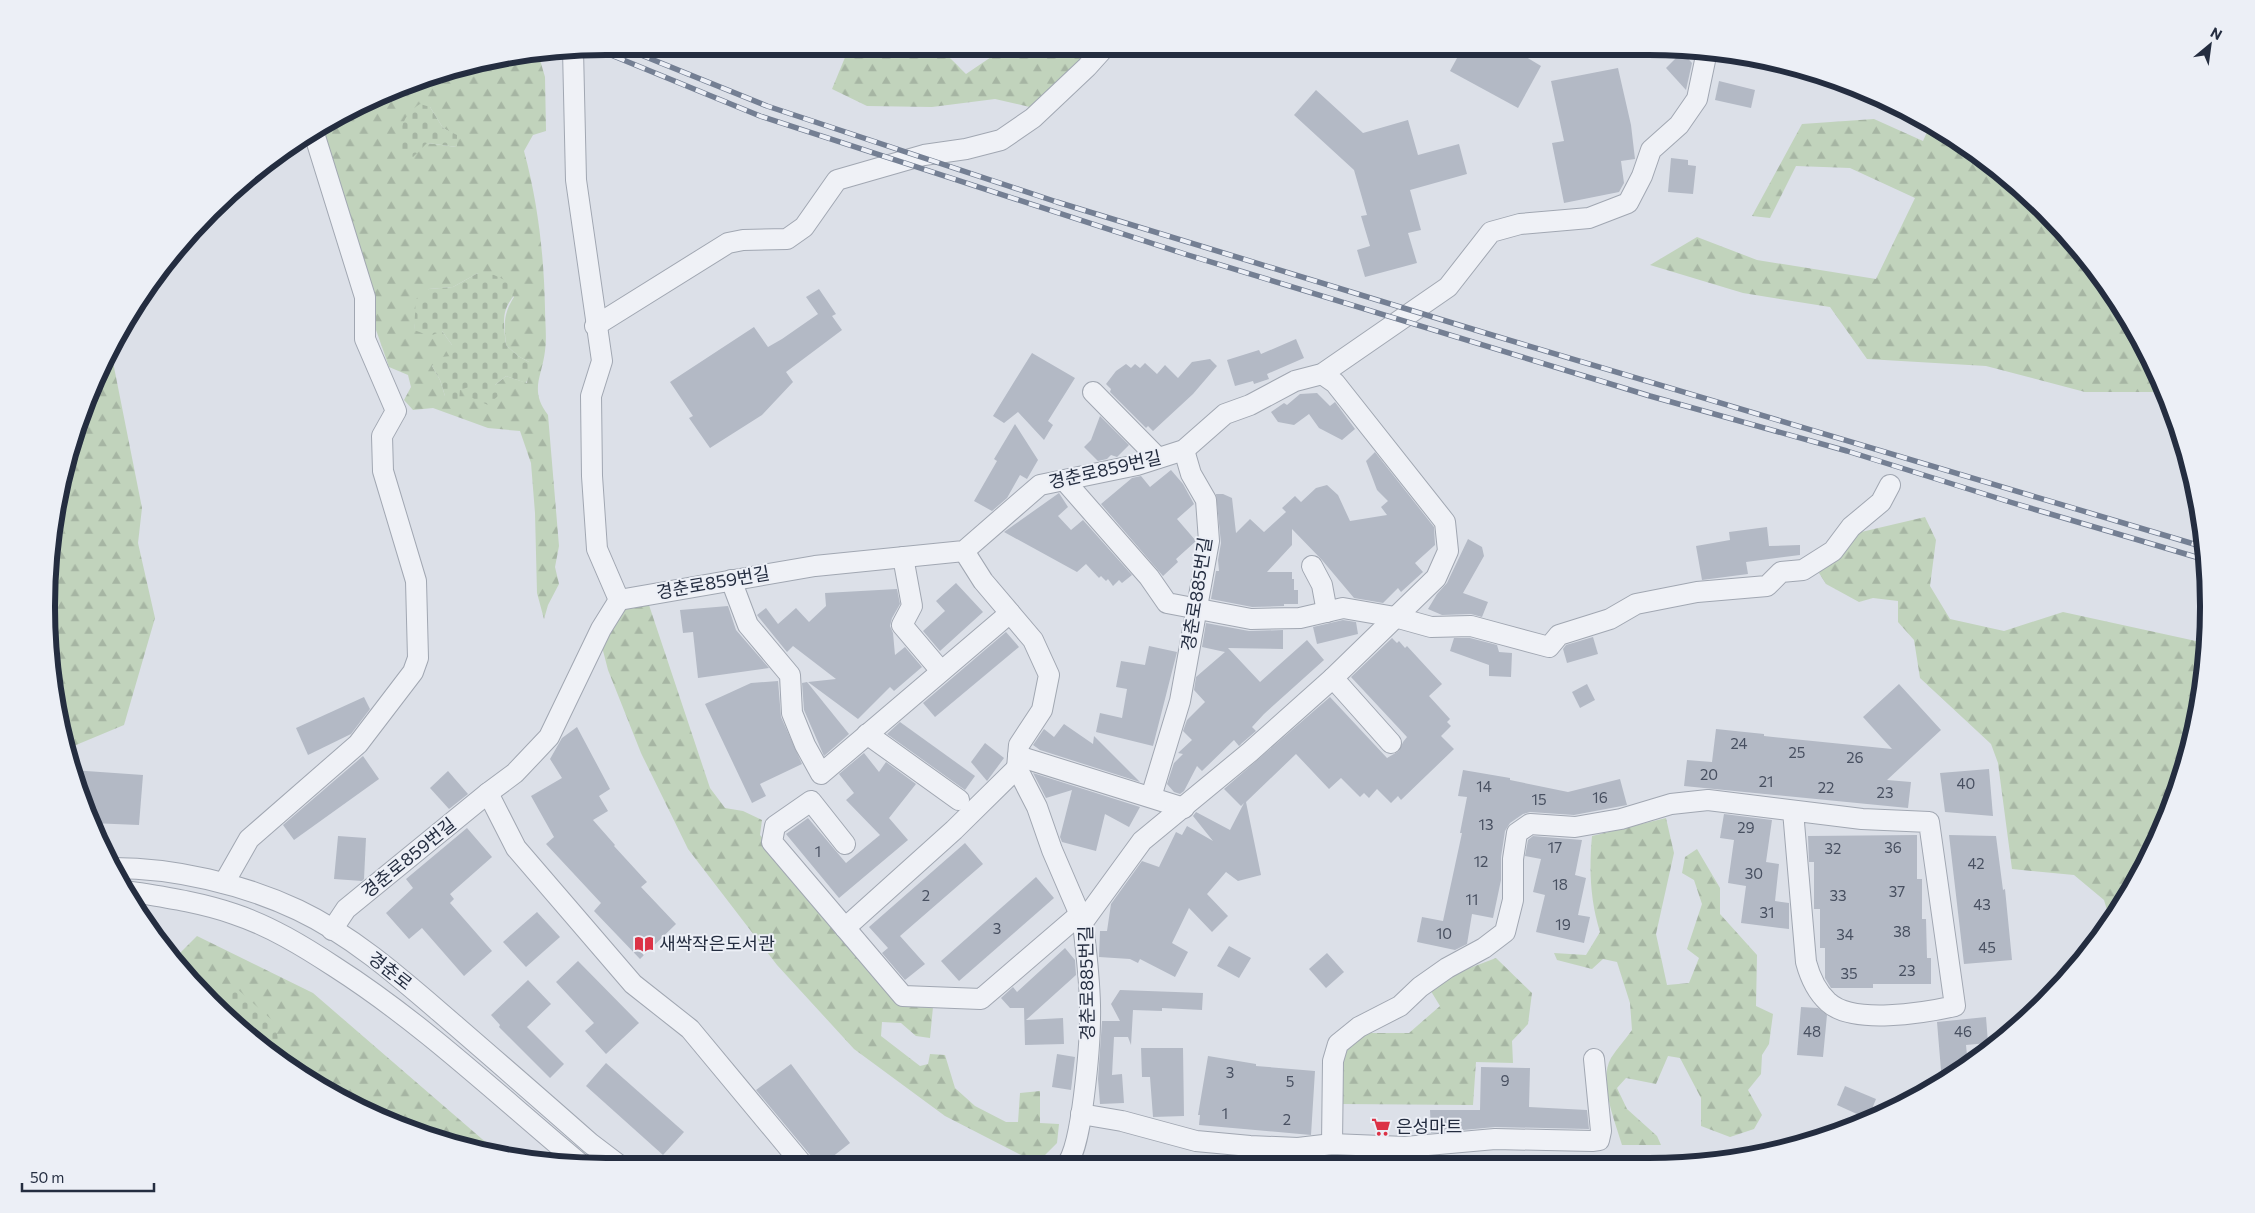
<svg xmlns="http://www.w3.org/2000/svg" width="2255" height="1213" font-family="Commissioner,'Noto Sans KR',sans-serif">
  <defs>
    <pattern id="forest-firs" width="22" height="20" patternUnits="userSpaceOnUse" patternTransform="scale(1.25)"><rect width="22" height="20" fill="#c1d3bc"/><path d="M5 1l3.5 6h-7zM16 11l3.5 6h-7z" fill="#a6b5a3"/></pattern>
    <pattern id="cemetery-stones" width="16" height="16" patternUnits="userSpaceOnUse" patternTransform="scale(1.25)"><rect width="16" height="16" fill="#c1d3bc"/><path d="M2 7V4a2 2 0 0 1 4 0v3zM10 15v-3a2 2 0 0 1 4 0v3z" fill="#a6b5a3"/></pattern>
  </defs>
  <rect width="100%" height="100%" fill="#dce0e8"/>
  <g fill="url(#forest-firs)" fill-rule="evenodd">
    <path d="M915,47C943,47 948,56 966,74L1000,51L1001,47H1095L1034,108L995,99L932,107L867,106L832,89L846,55L895,54Z"/>
    <path d="M538,53L545,77L546,131L533,135L524,151C538,203 544,255 545,309C545,322 547,337 545,351C542,377 529,390 548,415L559,546L555,567L559,584L548,605L544,619L537,593L535,513L531,463L520,431L488,428L433,408L413,410L404,400L411,387L408,375L389,367L375,327L319,126L426,76L497,57ZM430,107L443,128L457,136L456,147L427,143ZM478,273L514,297C503,314 504,325 506,345L518,356L529,362L527,383L506,376L495,385L469,386L445,396L440,380L432,366L452,356V345L442,331L414,330L416,316L429,289L453,287Z"/>
    <polygon points="1874,119 1923,141 1931,123 2018,185 2093,265 2151,358 2164,392 2085,392 1986,366 1867,359 1830,307 1743,293 1650,265 1697,237 1757,260 1876,279 1915,198 1850,168 1796,166 1770,218 1752,216 1802,124"/>
    <polygon points="111,352 142,508 138,543 155,618 124,725 76,745 66,755 47,643 47,570 65,462 89,392"/>
    <path d="M1925,517L1936,540L1930,586L1950,619L2004,631L2063,612L2205,643C2203,725 2173,813 2134,885C2128,897 2118,908 2110,920L2104,900L2074,875L2012,869L1998,763L1991,744L1920,678L1914,640L1898,622V601L1873,598L1859,602L1826,584L1819,573L1857,533Z"/>
    <polygon points="649,605 710,788 725,808 743,811 762,820 760,835 900,1005 933,1007 930,1038 916,1036 901,1023 882,1022 881,1036 920,1066 928,1064 930,1054 945,1055 955,1088 975,1106 1006,1122 1018,1122 1020,1093 1040,1091 1040,1123 1059,1124 1057,1143 1042,1158 1021,1155 945,1116 854,1049 777,965 688,849 641,753 608,670 600,639 623,609"/>
    <path d="M1666,818L1674,853L1656,934L1667,985L1689,983L1699,958L1687,949L1702,904L1694,880L1682,873L1685,857L1697,849L1720,888V914L1757,955L1756,1006L1773,1014L1769,1044L1762,1055L1761,1074L1748,1090L1762,1115L1754,1129L1730,1137L1701,1126V1098L1680,1058L1668,1056L1656,1084L1626,1078L1617,1088L1627,1109L1657,1136L1661,1145H1622C1615,1121 1598,1081 1611,1058C1617,1048 1626,1039 1632,1030L1630,1003L1617,962L1603,959L1592,969L1557,960L1554,953L1586,955L1600,932C1590,900 1589,869 1592,836Z"/>
    <polygon points="197,936 313,993 482,1139 504,1155 461,1148 327,1092 280,1061 285,1060 217,998 215,1004 185,976 173,960"/>
    <polygon points="1496,958 1532,993 1528,1024 1512,1041 1513,1063 1476,1062 1473,1105 1341,1104 1339,1060 1345,1048 1366,1033 1409,1033 1440,1006 1429,988 1454,974"/>
  </g>
  <g fill="url(#cemetery-stones)">
    <path d="M420,104L430,107L443,128L457,135V147L427,143L413,157L401,151C397,133 403,114 420,104Z"/>
    <path d="M478,273L494,275L513,284C515,301 511,296 506,309C502,320 505,334 506,345L518,356L529,362L530,374L526,383L506,376L495,385L498,396L488,405L470,397L469,387L460,390L459,401L445,396L440,380L432,366L440,357L452,356V345L442,331L430,336L414,330L416,299L429,289L453,287Z"/>
    <path d="M233,985L273,1021L285,1060C269,1062 229,1016 215,1004L217,998Z"/>
  </g>
  <g fill="#b3b9c5">
    <polygon points="1463,47 1493,47 1521,54 1541,66 1518,108 1450,71"/>
    <polygon points="1682,52 1692,63 1686,90 1666,68"/>
    <polygon points="1618,68 1631,125 1635,159 1621,161 1624,183 1619,192 1564,203 1552,143 1564,141 1551,81"/>
    <polygon points="1719,81 1755,90 1751,108 1715,100"/>
    <polygon points="1316,90 1363,133 1408,120 1418,155 1459,144 1467,174 1410,190 1421,230 1408,233 1417,263 1365,277 1357,250 1370,246 1361,216 1367,215 1354,170 1294,115"/>
    <polygon points="1671,158 1688,160 1688,165 1696,166 1693,194 1668,192"/>
    <polygon points="819,289 836,314 832,316 842,330 786,372 793,382 762,415 710,448 689,418 693,416 670,382 754,327 768,347 782,339 818,314 806,297"/>
    <polygon points="1296,339 1304,358 1267,374 1269,379 1254,384 1253,381 1235,386 1227,360 1259,350 1261,354"/>
    <polygon points="1032,353 1075,378 1048,421 1053,425 1044,440 1018,412 1004,423 993,416"/>
    <polygon points="1210,359 1217,366 1193,394 1153,431 1148,426 1146,428 1110,392 1111,389 1106,384 1116,371 1126,364 1131,368 1135,364 1140,368 1145,363 1157,374 1165,365 1178,378 1192,362"/>
    <polygon points="1317,393 1330,406 1335,402 1355,429 1342,440 1319,428 1309,414 1294,425 1278,422 1271,412 1284,403 1287,405 1300,394"/>
    <polygon points="1100,416 1129,445 1117,457 1111,455 1107,459 1098,461 1084,447 1091,440"/>
    <polygon points="1015,424 1038,460 1027,479 1020,475 1007,498 992,511 974,501 997,461 994,459"/>
    <polygon points="1375,452 1434,527 1435,545 1415,563 1423,572 1401,592 1398,588 1383,603 1354,598 1322,560 1292,529 1292,545 1267,572 1292,572 1292,579 1294,579 1294,590 1298,590 1298,604 1284,604 1284,606 1252,607 1211,599 1216,571 1219,571 1218,560 1221,543 1216,494 1223,494 1232,498 1236,533 1250,519 1264,532 1286,512 1282,508 1295,496 1301,502 1316,488 1327,485 1338,495 1350,521 1387,515 1381,507 1388,501 1377,490 1366,461"/>
    <polygon points="1171,470 1183,484 1194,504 1177,519 1196,541 1176,559 1178,562 1163,576 1101,504 1132,478 1141,476 1150,487"/>
    <polygon points="1059,493 1068,507 1058,516 1071,530 1083,520 1132,575 1122,583 1119,580 1113,586 1108,579 1106,581 1101,576 1099,578 1086,564 1077,572 1004,532"/>
    <polygon points="1767,527 1769,546 1800,545 1800,555 1746,562 1748,574 1702,580 1696,546 1730,540 1729,532"/>
    <polygon points="1468,539 1482,547 1484,556 1463,593 1488,602 1482,617 1471,614 1442,615 1428,609 1437,594 1447,583"/>
    <polygon points="956,583 983,612 940,651 923,631 945,611 936,601"/>
    <polygon points="897,589 900,604 892,618 890,626 893,633 895,655 905,647 922,667 894,691 890,687 858,719 808,682 836,679 793,646 787,652 757,615 766,608 778,624 796,608 809,622 826,606 825,593"/>
    <polygon points="728,606 736,630 769,668 698,678 693,632 683,633 680,610"/>
    <polygon points="1343,620 1356,622 1358,634 1317,644 1313,627"/>
    <polygon points="1206,623 1249,631 1283,630 1283,649 1228,648 1260,682 1307,640 1324,660 1264,714 1252,727 1256,731 1242,743 1239,746 1234,740 1202,771 1197,766 1184,791 1180,794 1174,792 1167,784 1174,763 1183,754 1178,753 1192,740 1183,731 1187,720 1205,702 1194,690 1196,677 1225,652 1202,647"/>
    <polygon points="1006,632 1019,647 935,717 923,703"/>
    <polygon points="1593,637 1598,654 1567,663 1563,649 1566,645"/>
    <polygon points="1392,638 1397,643 1399,641 1405,648 1407,646 1442,684 1429,696 1450,719 1447,722 1451,726 1441,736 1454,749 1401,800 1398,796 1391,803 1377,789 1369,798 1364,793 1360,797 1341,778 1329,789 1296,754 1246,802 1261,875 1238,881 1226,872 1207,894 1228,916 1212,932 1189,908 1172,943 1188,952 1175,977 1140,959 1138,963 1130,959 1099,957 1100,931 1107,931 1111,904 1142,861 1159,867 1176,832 1182,835 1187,826 1213,841 1193,816 1196,812 1230,830 1244,803 1241,806 1224,789 1330,697 1387,758 1399,751 1403,742 1407,737 1351,677"/>
    <polygon points="1454,638 1470,638 1497,645 1499,652 1512,653 1511,677 1489,676 1489,665 1450,651"/>
    <polygon points="1149,646 1177,652 1153,746 1096,732 1100,713 1122,718 1127,689 1116,687 1121,661 1145,665"/>
    <polygon points="778,681 781,717 802,764 760,784 766,796 752,803 705,704 751,683"/>
    <polygon points="807,682 849,734 824,756 804,710 802,683"/>
    <polygon points="1587,684 1595,700 1580,708 1572,692"/>
    <polygon points="1899,684 1941,730 1887,780 1911,782 1908,808 1684,786 1687,760 1712,762 1716,729 1764,734 1764,736 1892,749 1863,717"/>
    <polygon points="364,697 370,709 351,734 308,755 296,728"/>
    <polygon points="900,722 975,776 965,790 887,734"/>
    <polygon points="1064,724 1093,744 1094,736 1140,782 1040,750 1033,745 1044,729 1054,737"/>
    <polygon points="577,727 610,789 599,796 608,811 593,820 615,845 614,846 647,882 641,887 676,924 640,959 594,911 601,903 546,844 554,837 531,796 562,778 550,759 562,738"/>
    <polygon points="985,743 1004,758 987,781 971,762"/>
    <polygon points="864,753 879,772 886,762 916,784 889,818 908,840 839,898 786,834 808,818 846,863 880,835 846,800 854,793 839,774"/>
    <polygon points="363,756 379,779 294,840 283,825"/>
    <polygon points="1989,769 1993,816 1945,812 1940,773"/>
    <polygon points="72,770 143,775 139,825 90,823"/>
    <polygon points="1463,770 1510,778 1510,780 1568,792 1620,779 1627,805 1574,815 1530,812 1523,814 1510,823 1505,831 1501,857 1501,880 1493,918 1472,914 1467,944 1455,950 1417,942 1422,917 1443,921 1462,833 1460,833 1467,797 1458,796"/>
    <polygon points="448,771 468,794 449,809 430,788"/>
    <polygon points="1033,773 1140,807 1129,827 1105,814 1096,851 1062,842 1060,837 1072,790 1046,798"/>
    <polygon points="1724,814 1772,820 1766,862 1779,864 1775,901 1789,903 1789,929 1741,923 1746,886 1728,883 1734,840 1720,838"/>
    <polygon points="467,828 492,857 450,894 454,899 450,903 492,951 464,976 422,928 409,939 386,913 413,888 406,879"/>
    <polygon points="1917,835 1917,879 1922,879 1922,919 1926,919 1927,958 1931,958 1931,984 1873,984 1873,988 1831,988 1825,978 1825,948 1820,948 1820,909 1814,909 1814,862 1809,862 1808,836"/>
    <polygon points="1949,835 1996,836 2003,890 2005,889 2012,960 1964,964"/>
    <polygon points="338,836 366,838 364,879 362,881 334,879"/>
    <polygon points="1533,836 1582,840 1575,875 1586,878 1578,915 1590,917 1584,943 1536,932 1545,895 1533,892 1541,859 1525,856 1528,840"/>
    <polygon points="965,843 983,864 900,936 925,964 905,980 882,953 888,948 869,927"/>
    <polygon points="1036,877 1054,898 959,981 941,961"/>
    <polygon points="537,912 560,937 526,967 503,942"/>
    <polygon points="1229,946 1251,958 1239,978 1217,966"/>
    <polygon points="1065,948 1075,960 1076,975 1026,1020 1063,1018 1064,1044 1025,1045 1024,1008 1010,1008 1001,998 1013,987 1017,992"/>
    <polygon points="1327,953 1344,972 1326,988 1309,969"/>
    <polygon points="578,961 639,1023 606,1054 585,1031 594,1023 556,982"/>
    <polygon points="528,980 551,1004 527,1027 564,1064 550,1078 499,1027 500,1025 491,1015"/>
    <polygon points="1120,990 1203,993 1202,1010 1162,1008 1162,1011 1133,1010 1131,1045 1128,1037 1114,1037 1112,1075 1122,1074 1124,1103 1100,1104 1098,1079 1102,1021 1120,1021 1111,1004"/>
    <polygon points="1801,1007 1818,1008 1827,1015 1823,1057 1797,1055"/>
    <polygon points="1986,1017 1988,1043 1966,1045 1968,1066 1942,1082 1937,1022"/>
    <polygon points="1141,1048 1183,1048 1184,1116 1153,1117 1150,1077 1142,1077"/>
    <polygon points="1057,1054 1075,1057 1071,1090 1052,1087"/>
    <polygon points="1208,1056 1256,1064 1256,1066 1315,1071 1311,1135 1199,1125 1200,1115 1198,1115"/>
    <polygon points="606,1063 684,1132 663,1155 586,1086"/>
    <polygon points="791,1064 850,1143 822,1165 815,1165 812,1157 756,1090"/>
    <polygon points="1481,1067 1530,1068 1529,1107 1587,1110 1589,1129 1495,1127 1431,1133 1430,1110 1480,1110"/>
    <polygon points="1845,1086 1876,1099 1868,1119 1837,1105"/>
  </g>
  <g fill="none" stroke-linecap="round" stroke-linejoin="round">
    <g stroke="#a1a7b2" stroke-width="22">
      <g id="minor">
        <polyline points="573,50 576,180 602,361 591,396 592,476 597,549 619,600"/>
        <polyline points="595,326 728,243 743,240 787,239 804,227 837,180 924,155 966,149 1001,140 1033,118 1087,67 1105,47"/>
        <polyline points="1093,392 1158,458"/>
        <polyline points="1064,480 1149,577 1167,603 1251,619 1300,618 1343,608 1395,617 1431,627 1471,626 1549,647 1559,635 1610,619 1636,604 1697,592 1767,586 1781,572 1803,570 1833,551 1851,527 1881,502 1890,485"/>
        <polyline points="964,551 983,581 1033,640 1049,675 1042,710 1019,745 1017,768 1037,807 1052,850 1083,922"/>
        <polyline points="903,557 912,606 902,625 941,671"/>
        <polyline points="1312,566 1322,585 1327,612"/>
        <polyline points="731,580 748,625 790,675 792,713 805,745 821,774 1010,613"/>
        <polyline points="1333,678 1391,743"/>
        <polyline points="867,734 959,800"/>
        <polyline points="1018,756 1184,808"/>
        <polyline points="488,793 516,848 633,984 690,1029 803,1165"/>
        <polyline points="1151,797 1180,701 1209,541 1206,500 1191,474 1184,450"/>
        <polyline points="845,844 811,801 775,826 772,842 903,996 981,999 1080,914"/>
        <path d="M114,868C174,868 243,884 298,910C357,938 407,984 456,1026C501,1065 546,1104 590,1143L619,1165"/>
        <polyline points="224,883 249,839 358,744 413,672 418,658 416,581 383,471 382,436 396,411 365,339 365,297 313,130"/>
        <path d="M127,891C163,897 199,902 234,914C270,926 303,946 335,967C424,1024 501,1098 583,1166"/>
        <polyline points="845,928 954,830 1017,768"/>
        <polyline points="332,930 346,909 488,793 515,773 549,737 601,629 619,600 815,566 964,551 1040,485 1137,465 1184,450 1225,414 1250,405 1295,381 1322,374 1448,287 1491,232 1520,224 1589,218 1628,203 1642,176 1651,150 1679,125 1697,99 1707,51"/>
        <polyline points="1081,1114 1122,1121 1196,1141 1250,1146 1298,1148 1332,1144 1405,1147 1495,1139 1592,1141 1599,1140 1601,1131 1594,1059"/>
        <path d="M1332,1144L1333,1061L1338,1044L1359,1027L1400,1006L1420,987L1447,968L1484,948L1505,932L1513,900V859L1517,833L1530,824L1575,827L1621,819L1671,804L1708,800L1862,819L1929,822L1955,1006C1924,1013 1852,1025 1828,1002C1816,991 1810,977 1806,962L1793,811"/>
        <path d="M1066,1164C1082,1153 1090,1041 1090,1018C1091,986 1086,953 1083,922L1142,841L1250,752L1333,678L1436,578L1448,551L1445,522L1335,383L1322,374"/>
      </g>
    </g>
    <use href="#minor" stroke="#eff1f6" stroke-width="20"/>
    <g stroke="#747f93" stroke-width="5.5">
      <g id="rail">
        <polyline points="619,46 767,106 1057,202 1482,332 2204,547"/>
        <polyline points="594,48 760,116 1188,255 1650,396 1847,451 2010,502 2206,560"/>
      </g>
    </g>
    <use href="#rail" stroke="#eceff6" stroke-width="4" stroke-dasharray="11" stroke-linecap="butt"/>
  </g>
  <defs>
    <g id="library-bare" transform="scale(1.5)"><path d="M-6-4Q-3-5.5-.7-3.5V5Q-3 3-6 4ZM6-4Q3-5.5 .7-3.5V5Q3 3 6 4Z" fill="#dc3246" stroke="#eceff6" stroke-width="2.5" paint-order="stroke"/></g>
    <g id="supermarket-bare" transform="scale(1.5)"><path d="M-6-5.5h2.5l.6 2H6L4.5 2H-2.5L-4.4-4H-6ZM-1.5 3.2a1.3 1.3 0 1 0 .1 0ZM3 3.2a1.3 1.3 0 1 0 .1 0Z" fill="#dc3246" stroke="#eceff6" stroke-width="2.5" paint-order="stroke"/></g>
  </defs>
  <g fill-rule="evenodd">
    <use href="#library-bare" x="644" y="944"/>
    <use href="#supermarket-bare" x="1381" y="1127"/>
  </g>
  <g text-anchor="middle" stroke-width="4" stroke-linejoin="round" paint-order="stroke">
    <g font-size="15" fill="#485061">
      <text x="1739" y="749">24</text>
      <text x="1797" y="758">25</text>
      <text x="1855" y="763">26</text>
      <text x="1709" y="780">20</text>
      <text x="1766" y="787">21</text>
      <text x="1966" y="789">40</text>
      <text x="1484" y="792">14</text>
      <text x="1826" y="793">22</text>
      <text x="1885" y="798">23</text>
      <text x="1600" y="803">16</text>
      <text x="1539" y="805">15</text>
      <text x="1486" y="830">13</text>
      <text x="1746" y="833">29</text>
      <text x="1555" y="853">17</text>
      <text x="1893" y="853">36</text>
      <text x="1833" y="854">32</text>
      <text x="818" y="857">1</text>
      <text x="1481" y="867">12</text>
      <text x="1976" y="869">42</text>
      <text x="1754" y="879">30</text>
      <text x="1560" y="890">18</text>
      <text x="1897" y="897">37</text>
      <text x="926" y="901">2</text>
      <text x="1838" y="901">33</text>
      <text x="1472" y="905">11</text>
      <text x="1982" y="910">43</text>
      <text x="1767" y="918">31</text>
      <text x="1563" y="930">19</text>
      <text x="997" y="934">3</text>
      <text x="1902" y="937">38</text>
      <text x="1444" y="939">10</text>
      <text x="1845" y="940">34</text>
      <text x="1987" y="953">45</text>
      <text x="1907" y="976">23</text>
      <text x="1849" y="979">35</text>
      <text x="1812" y="1037">48</text>
      <text x="1963" y="1037">46</text>
      <text x="1230" y="1078">3</text>
      <text x="1505" y="1086">9</text>
      <text x="1290" y="1087">5</text>
      <text x="1225" y="1119">1</text>
      <text x="1287" y="1125">2</text>
    </g>
    <g font-size="18" fill="#242d40" stroke="#eceff6">
      <text transform="translate(1105 470) rotate(-13)" y="6">경춘로859번길</text>
      <text transform="translate(713 583) rotate(-10)" y="6">경춘로859번길</text>
      <text transform="translate(1197 594) rotate(-81)" y="6">경춘로885번길</text>
      <text transform="translate(409 858) rotate(-39)" y="6">경춘로859번길</text>
      <text transform="translate(390 971) rotate(38)" y="6">경춘로</text>
      <text transform="translate(1087 983) rotate(-91)" y="6">경춘로885번길</text>
    </g>
    <g font-size="18" fill="#242d40" stroke="#eceff6" text-anchor="start">
      <text x="659" y="950">새싹작은도서관</text>
      <text x="1396" y="1133">은성마트</text>
    </g>
  </g>
  <path d="M0 0H2255V1213H0ZM606 55H1649A551 551 0 0 1 2200 606V607A551 551 0 0 1 1649 1158H606A551 551 0 0 1 55 607V606A551 551 0 0 1 606 55Z" fill="#eceff6" fill-rule="evenodd"/>
  <path fill="none" stroke="#242d40" stroke-width="6" d="M606 55H1649A551 551 0 0 1 2200 606V607A551 551 0 0 1 1649 1158H606A551 551 0 0 1 55 607V606A551 551 0 0 1 606 55Z"/>
  <g transform="translate(2210 45) rotate(29)" stroke="#eceff6" stroke-width="4" paint-order="stroke">
  <path d="M0-4L9 19L0 12L-9 19Z" fill="#242d40"/>
  <text y="-8" font-size="14" font-weight="bold" text-anchor="middle" fill="#242d40">N</text>
  </g>
  <path d="M22 1183v8h132v-8" fill="none" stroke="#242d40" stroke-width="2.5"/>
  <text x="30" y="1183" font-size="15" fill="#242d40" stroke="#eceff6" stroke-width="4" paint-order="stroke">50 m</text>
</svg>
